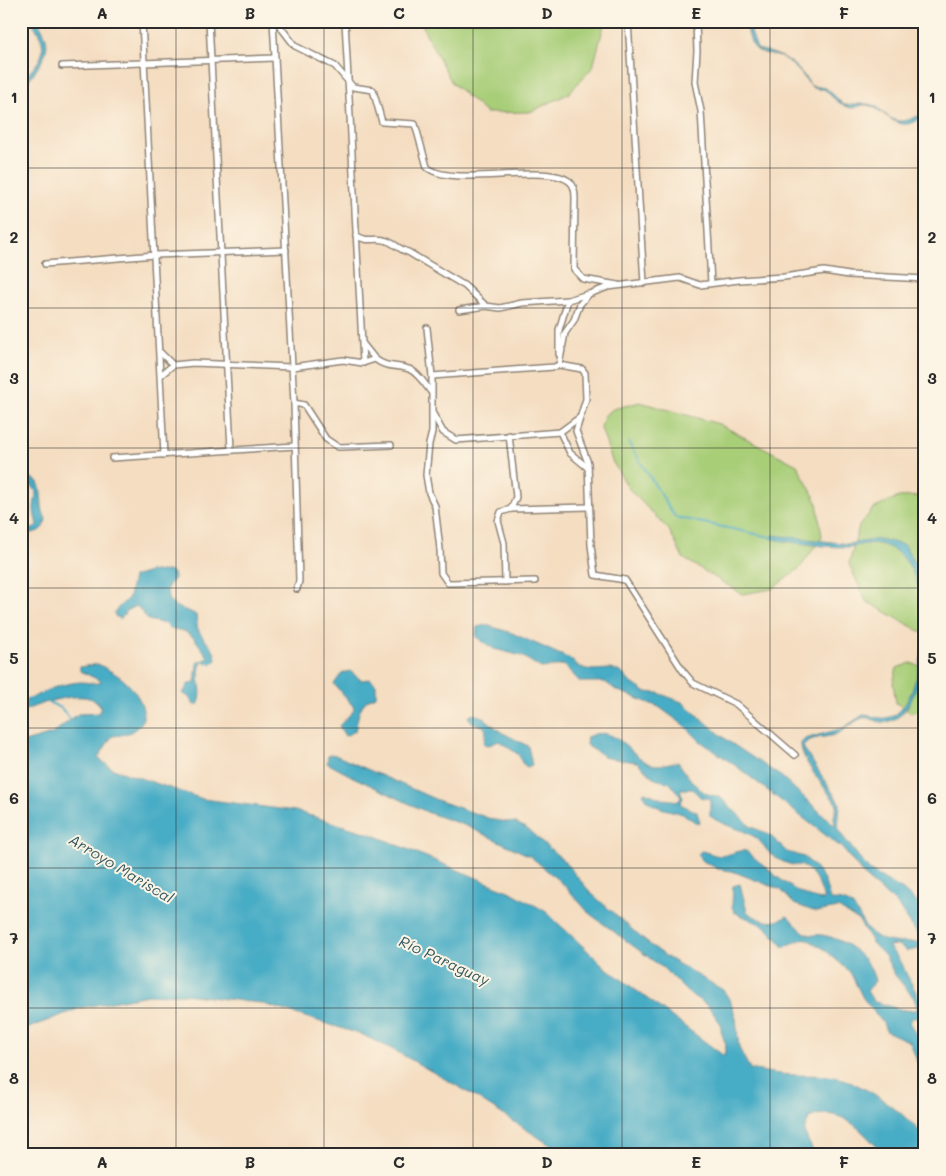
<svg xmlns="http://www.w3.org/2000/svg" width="946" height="1176" font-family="Mali,sans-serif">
  <rect width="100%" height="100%" fill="#fcf5e5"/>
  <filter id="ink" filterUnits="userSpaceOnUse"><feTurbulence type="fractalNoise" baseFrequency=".02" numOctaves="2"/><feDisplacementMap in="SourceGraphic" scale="10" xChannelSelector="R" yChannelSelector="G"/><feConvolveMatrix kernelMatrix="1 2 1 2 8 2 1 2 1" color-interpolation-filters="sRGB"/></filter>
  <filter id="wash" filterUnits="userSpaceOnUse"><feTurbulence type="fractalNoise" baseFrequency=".0096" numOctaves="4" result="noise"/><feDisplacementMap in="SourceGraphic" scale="20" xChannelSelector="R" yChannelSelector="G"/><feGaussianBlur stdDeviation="1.12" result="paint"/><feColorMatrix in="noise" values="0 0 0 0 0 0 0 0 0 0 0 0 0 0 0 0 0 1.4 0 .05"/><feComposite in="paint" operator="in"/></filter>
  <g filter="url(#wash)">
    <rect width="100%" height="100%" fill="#f4ddc1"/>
    <g fill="#a8ce78" stroke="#6a7c52">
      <polygon points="422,21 605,21 593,67 568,94 530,112 486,113 452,83 424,30"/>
      <polygon points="640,402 719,424 797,465 817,502 822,537 800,568 772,589 742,594 683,558 669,530 629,489 612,461 601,428 604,416 613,409"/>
      <polygon points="925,496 925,634 866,601 849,564 859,526 873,509 899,497"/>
      <polygon points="911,663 925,668 925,708 911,713 896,703 893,683 897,668"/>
    </g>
    <g fill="#46acc5" stroke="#386c78">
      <path d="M31,21H37C61,52 35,66 21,92C21,66 62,63 31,21Z"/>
      <path d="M745,21H747L757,49C782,54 798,64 811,86L826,88L844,105C854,106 863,102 872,105C878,107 880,110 885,114C899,127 911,119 925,113V115C920,117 917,122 912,123C893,129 883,108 867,105C861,104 857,108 852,108C843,108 830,95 824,89C811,90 810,85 803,76C800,71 791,64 786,60C777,53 760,56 754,47C748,40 748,29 745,21Z"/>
      <path d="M23,477H30L38,482C44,495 39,507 46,519C43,535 33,531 21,536V530L33,529L37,525C36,520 34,514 34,509C34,498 41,490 28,484L21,486Z"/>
      <path d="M773,535L848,544L879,539L904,545C919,571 925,582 925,612C918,585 912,551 879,544C869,542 858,546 848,547C823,547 797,543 772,539Z"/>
      <path d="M169,571L173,573L174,578L167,588L168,599C175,610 186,608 196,615C197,620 196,626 199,631C205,643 215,646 216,660L212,664L202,662C194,677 206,691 198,705H194L188,696L183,694L188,684L195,683L197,663L209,658L194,638L184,631L169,628L166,624L148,620L137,606L127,610L121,619L115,616L114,612L129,597L133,577L149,572Z"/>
      <path d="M486,625L512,633L570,659L579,667L591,670L611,669L621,672L629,681L645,692L658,693L682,702L728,741L782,777L835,826L834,817L837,805C827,789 800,761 801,743L805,739L843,728L863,715C870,715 879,719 886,718C913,715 920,661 925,640C925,663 914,724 882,722C875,722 869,715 860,719C849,724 843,733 830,736C821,738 808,737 803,747L840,804L838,830L869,870L903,890L925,910V948L907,951L898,945L888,946L898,958L918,996L925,1001V1021L914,1017L909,1022L925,1050V1083L910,1042L886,1031L883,1023L863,998L850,972L824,949L805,938L784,947L766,927L734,912L732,906L733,886L740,884L747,912C761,921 772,926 787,916C794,921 801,933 811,935C814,936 818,934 822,935C846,939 870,958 875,981L867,991L874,1002C889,1004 903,1014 918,1009L914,998L895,975L885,956L873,944L859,921L838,908L816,912L794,904L781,890L732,871L718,869L701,860L698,854L701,851C710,852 717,858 726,855C735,853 737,850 746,851C767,867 797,899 824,900C821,888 815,871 802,866C798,864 799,866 795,865C788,865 779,860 773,856C766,851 762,842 755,837C740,828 723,826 710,816V799L700,797L693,789H680L683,798L680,804L697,812L700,822L699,824C694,822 690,818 685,815C671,809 650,810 643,793L645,792L662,799L679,801L681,797L670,783L655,779L637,762L607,758L586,745L587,737C615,723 628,753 648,763C659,768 668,762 678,762C688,776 700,797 719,796L750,826L771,836L787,852L804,857L812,864L824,879L830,900C862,900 854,917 870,932C884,945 905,943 923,942L896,903L867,879L842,848L736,766L700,741L685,726L659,707L616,690L605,682H580L564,665L541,668L522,656L494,649L476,637L477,627Z"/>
      <path d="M98,664C108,670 120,675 128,684C151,708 150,734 112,736L98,758L113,769L203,799L295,811L371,834L513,893L545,911L605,967L724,1056L726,1045L721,1031V1024L708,1006L687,992L663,968L590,914L564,885L530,856L464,825L429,813L353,777L327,763L328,756L330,754L335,755L437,800L494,820L516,823L526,828L562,859L592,894L645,941L670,959L723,990L730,1000L736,1018L739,1048L750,1069C765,1072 780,1075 796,1075C810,1076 825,1074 839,1078C870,1087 904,1113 925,1137V1155H884C865,1134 841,1103 809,1118L804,1132L815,1155H566L466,1091L394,1050L363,1035L260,1003L184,994L148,995L80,1008L21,1031V743L52,734L78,714L99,713L101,707C90,685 38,704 21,712V705C40,692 58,684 80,682C87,682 94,684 100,683L101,681L80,671V667Z"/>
      <path d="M350,671L361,680L370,679L376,684V696C358,702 359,715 355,731L345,736L339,726L354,710L353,706L334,684L342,673Z"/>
      <polygon points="473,714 483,717 501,732 528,746 532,765 527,767 522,763 519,755 499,741 489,745 484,744 486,730 483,726 473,723 468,717"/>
    </g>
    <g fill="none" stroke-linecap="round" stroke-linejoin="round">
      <g stroke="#46acc5" stroke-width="2">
        <polyline points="628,442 675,517 775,538"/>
        <polyline points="21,699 31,699"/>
        <polyline points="48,702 61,708 71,720"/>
      </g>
    </g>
  </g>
  <g filter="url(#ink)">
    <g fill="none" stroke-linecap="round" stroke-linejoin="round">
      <g stroke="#908476" stroke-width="8">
        <g id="minor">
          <polyline points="142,21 164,455"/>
          <polyline points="209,21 231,449"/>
          <polyline points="273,21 294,403 299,581 297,589"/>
          <path d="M276,21L295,46L335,66L353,87L373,90L382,122L415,124L427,167C449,189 551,161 571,183C575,187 575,193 575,198L574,269L583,279L618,285"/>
          <polyline points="345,21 363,363"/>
          <polyline points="628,21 644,283"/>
          <polyline points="696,21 697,51 695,82 701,111 711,283"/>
          <polyline points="62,66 275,58"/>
          <path d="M356,235C367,244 376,236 387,241C394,243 400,250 408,252L465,286L486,306"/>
          <polyline points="45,264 155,255 286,250"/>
          <polyline points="459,310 486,306 500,308 522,303 568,300"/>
          <polyline points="427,328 432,376 432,432 429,444 426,475 429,493 435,506 440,549 441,573 448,583 535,581"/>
          <polyline points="363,344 375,359"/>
          <polyline points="161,353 173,365"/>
          <polyline points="559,354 559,330 568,300 588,294"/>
          <polyline points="559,365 565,333 574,320 580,304 589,294 608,287 680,278 700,285 739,280 784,277 824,271 849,275 925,279"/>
          <path d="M161,375L173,365L193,363L292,367L343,360L363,363L375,359C388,369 395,364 409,369C418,373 425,384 431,392"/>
          <polyline points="432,376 554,367 559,365 582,369 585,373 586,399 576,431 588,463 591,545 595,575 625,580 683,671 693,683 736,704 795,755"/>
          <polyline points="294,403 304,405 326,439 338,447 391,445"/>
          <polyline points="433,414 443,432 456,440 560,432 579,418"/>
          <polyline points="560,432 570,453 588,468"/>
          <polyline points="509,435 516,497 511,509"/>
          <polyline points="112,458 295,446"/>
          <polyline points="505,582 504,543 498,521 501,512 511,509 589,507"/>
        </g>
      </g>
      <use href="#minor" stroke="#fff" stroke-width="5"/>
    </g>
  </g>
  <path fill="none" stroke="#2b2b2b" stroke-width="1" stroke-opacity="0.55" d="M176,21V1155M324,21V1155M473,21V1155M622,21V1155M770,21V1155M21,168H925M21,308H925M21,448H925M21,588H925M21,728H925M21,868H925M21,1008H925"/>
  <g text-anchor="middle" stroke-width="4" stroke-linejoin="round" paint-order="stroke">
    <g font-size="15" font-style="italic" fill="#345861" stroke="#fcf5e5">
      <text transform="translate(121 869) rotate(31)" y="5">Arroyo Mariscal</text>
      <text transform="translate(444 961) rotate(25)" y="5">Río Paraguay</text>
    </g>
  </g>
  <rect width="946" height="1176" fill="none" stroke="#fcf5e5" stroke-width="55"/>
  <rect x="28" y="28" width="890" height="1120" fill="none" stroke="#2b2b2b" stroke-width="2"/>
  <g font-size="16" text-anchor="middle" font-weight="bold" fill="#2b2b2b">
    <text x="102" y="19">A</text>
    <text x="250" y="19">B</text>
    <text x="399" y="19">C</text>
    <text x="547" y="19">D</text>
    <text x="696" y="19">E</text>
    <text x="844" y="19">F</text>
    <text x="14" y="103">1</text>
    <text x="932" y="103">1</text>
    <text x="14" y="243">2</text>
    <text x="932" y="243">2</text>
    <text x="14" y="384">3</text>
    <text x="932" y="384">3</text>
    <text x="14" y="524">4</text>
    <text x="932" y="524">4</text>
    <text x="14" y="664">5</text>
    <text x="932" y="664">5</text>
    <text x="14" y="804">6</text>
    <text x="932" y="804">6</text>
    <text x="14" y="944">7</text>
    <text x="932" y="944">7</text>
    <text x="14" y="1084">8</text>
    <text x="932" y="1084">8</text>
    <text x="102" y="1168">A</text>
    <text x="250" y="1168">B</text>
    <text x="399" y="1168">C</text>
    <text x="547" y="1168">D</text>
    <text x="696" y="1168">E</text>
    <text x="844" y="1168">F</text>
  </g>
</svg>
